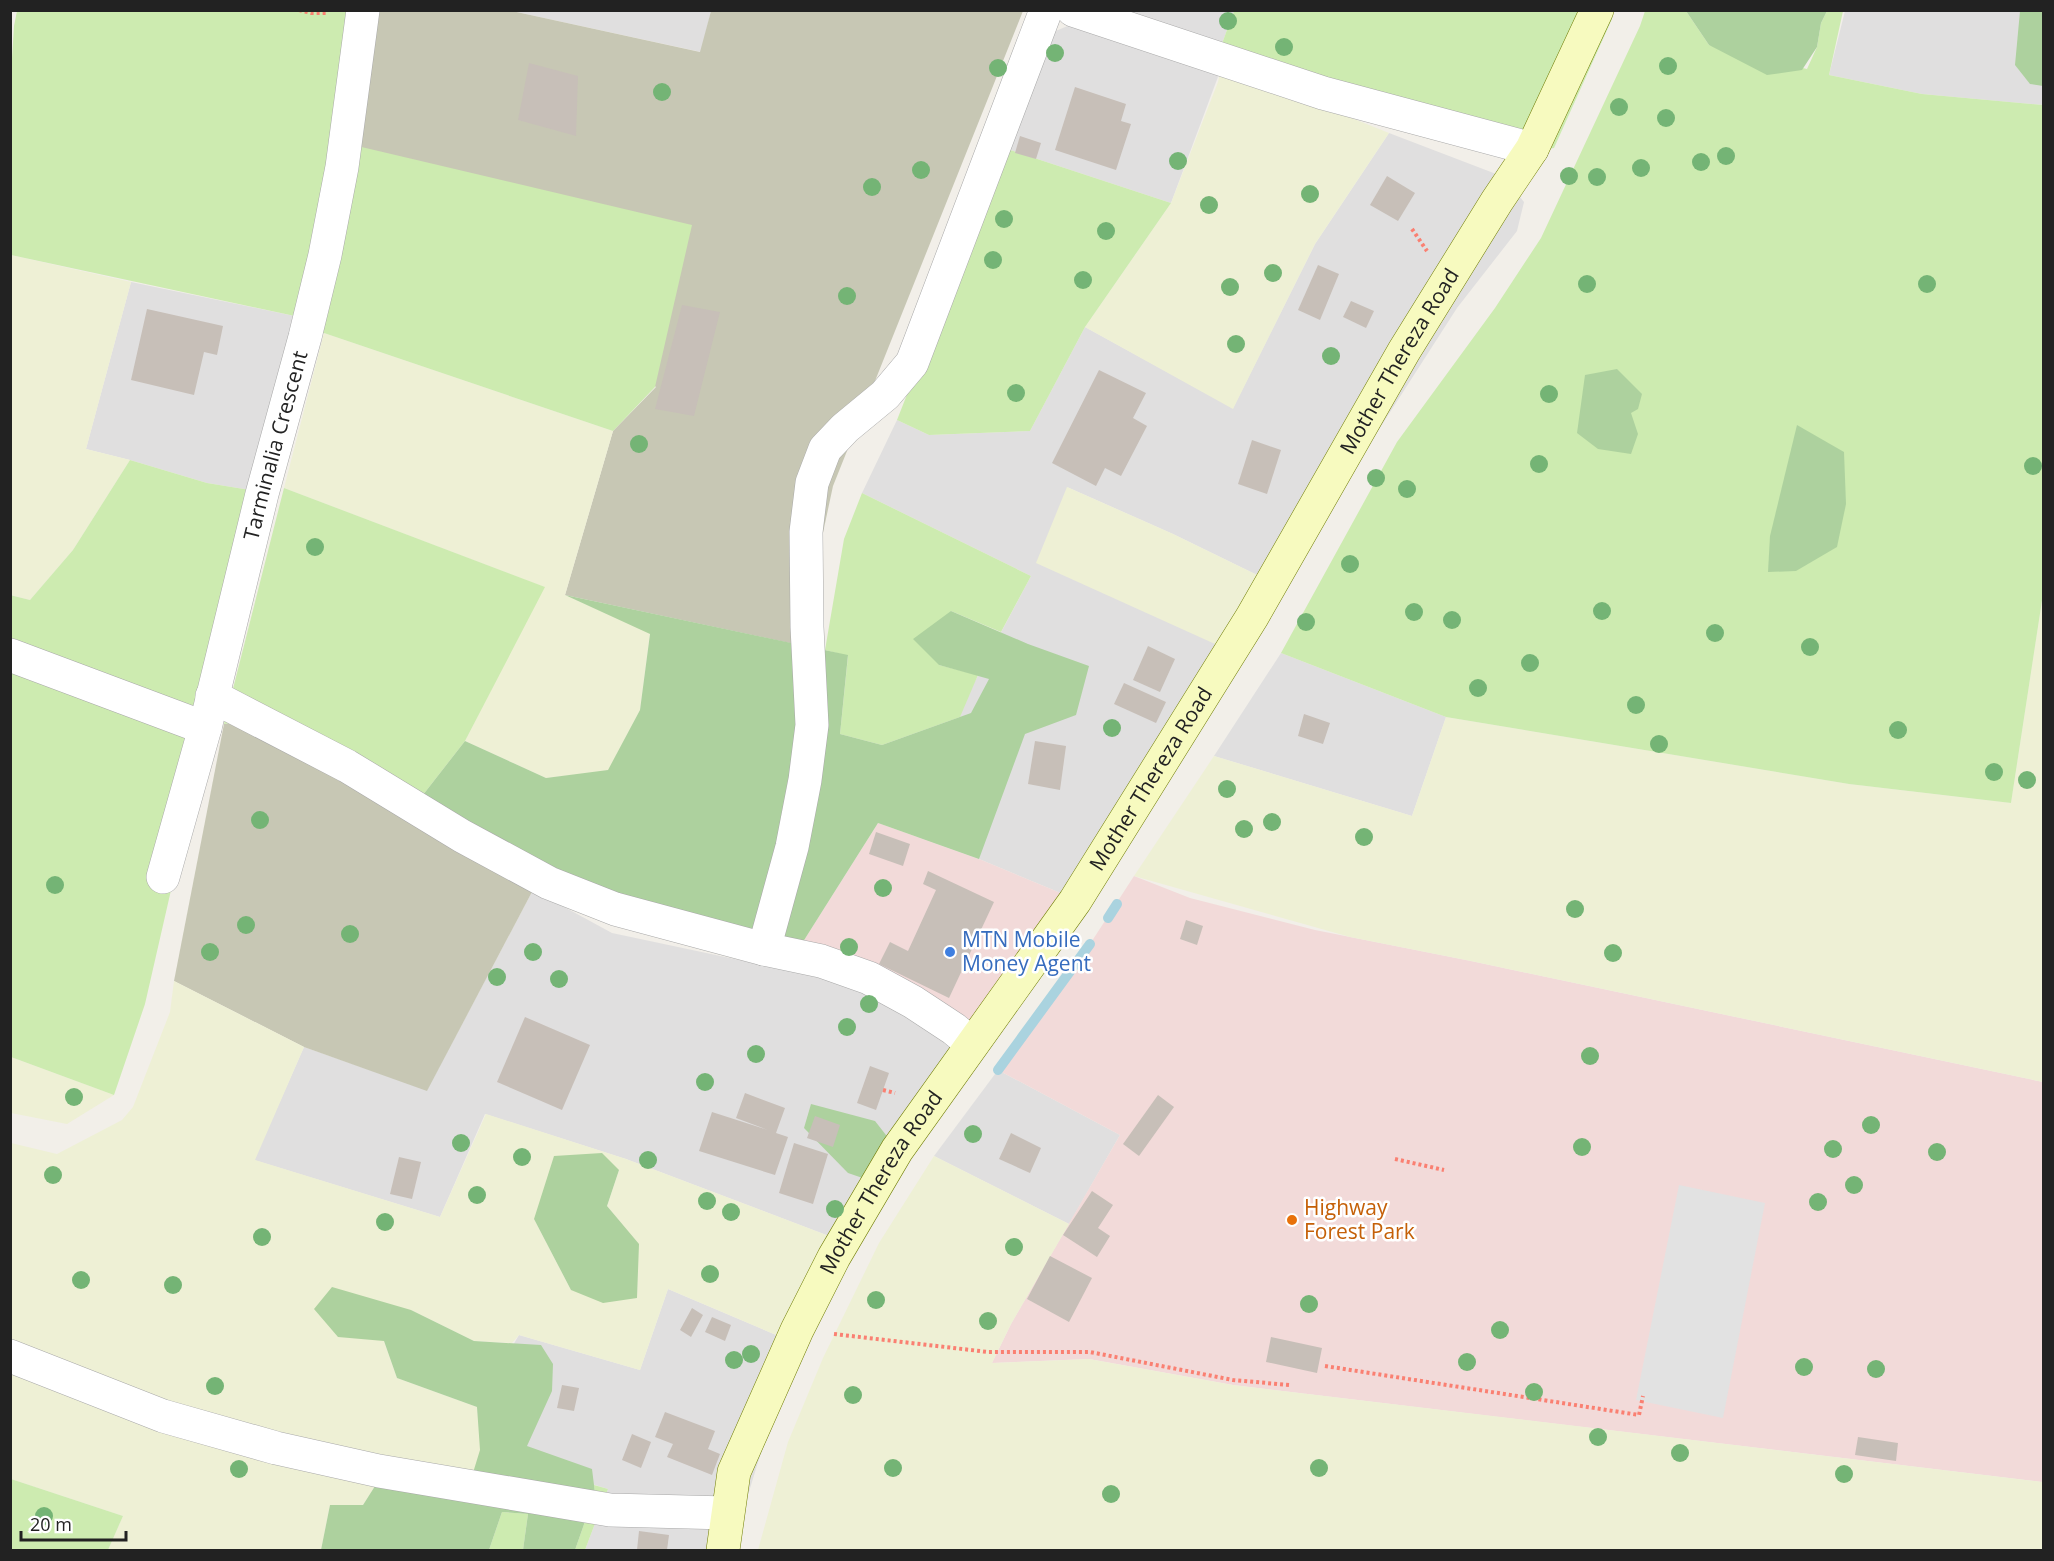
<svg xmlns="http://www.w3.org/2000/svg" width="2054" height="1561" font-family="'Open Sans',sans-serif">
  <rect width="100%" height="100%" fill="#f2efe9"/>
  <g fill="#e0dfdf">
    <polygon points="512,11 711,11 701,52"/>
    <polygon points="1110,11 1234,11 1220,49"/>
    <polygon points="1845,11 2043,11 2043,105 1922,94 1829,75"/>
    <polygon points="1077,22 1222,66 1171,203 1004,148 1051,33"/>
    <polygon points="1389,133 1504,177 1524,202 1517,231 1457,308 1358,462 1286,589 1173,534 1067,487 1246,658 1087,904 979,859 917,837 966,698 1031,576 862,493 897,420 929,435 1030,431 1085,327 1233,408 1315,244"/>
    <polygon points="131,282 304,318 262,492 207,483 130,460 86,449"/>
    <polygon points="1281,653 1446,717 1412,816 1214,756"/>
    <polygon points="533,890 612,933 852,984 926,1024 975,1065 850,1244 626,1159 485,1114 440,1217 254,1160 304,1047 427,1090"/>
    <polygon points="998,1070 1120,1135 1069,1224 934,1156"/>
    <polygon points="668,1289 802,1346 768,1430 731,1550 585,1550 608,1489 481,1450 477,1407 519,1335 640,1370"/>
  </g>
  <g fill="#f2dad9">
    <polygon points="878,823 979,859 1087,904 983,1036 801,945"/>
    <polygon points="1134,876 1190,898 1315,930 1471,961 2043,1082 2042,1482 1233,1385 1089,1359 992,1363 1011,1324 1120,1135 998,1070 1090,944"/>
  </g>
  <g fill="#c7c7b4">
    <polygon points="379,11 512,11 700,52 711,11 1023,11 833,486 799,645 565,595 613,431 656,387 353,145"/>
    <polygon points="252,719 533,890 427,1091 304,1047 174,981 224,724"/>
  </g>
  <g fill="#eef0d5" fill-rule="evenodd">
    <polygon points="1222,66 1389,133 1315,244 1233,409 1085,327 1171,203 1218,82"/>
    <polygon points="11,255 131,282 86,449 130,460 73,550 30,600 11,595"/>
    <polygon points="324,333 613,431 565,595 650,633 640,710 608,771 546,778 465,741 544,587 284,488"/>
    <polygon points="1067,487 1173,534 1286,589 1246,658 1036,563"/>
    <polygon points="2043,594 2043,1082 1471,961 1350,937 1134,876 1214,756 1412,816 1446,717 1849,784 2011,803"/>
    <path d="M174,981L304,1047L255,1160L440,1217L486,1114L626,1159L850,1244L802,1346L668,1289L640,1370L519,1335L512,1343L474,1341L411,1310L384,1341L397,1378L477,1407L481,1450L468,1489L389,1464L363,1505H330L321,1550H108L123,1516L11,1479V1143L57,1154L122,1120L133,1107L170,1012ZM619,1170L607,1206L638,1244L637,1298L571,1290L534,1219Z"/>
    <polygon points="11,1057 114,1095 67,1124 11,1113"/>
    <polygon points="934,1156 1069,1224 1011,1324 992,1363 1089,1359 1233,1385 2043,1482 2043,1550 758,1550 788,1442 823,1358 879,1243"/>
  </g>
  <g fill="#cdebb0">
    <polygon points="1575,10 1612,19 1554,148 1533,152 1220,49 1234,11"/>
    <polygon points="17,11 349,11 304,318 11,255 10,89 14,26"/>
    <polygon points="1645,11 1686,11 1709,45 1807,69 1817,47 1821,23 1827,11 1843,11 1829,75 1922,94 2043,105 2043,594 2011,803 1849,784 1446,717 1281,653 1397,442 1495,308 1541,238 1640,26"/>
    <polygon points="353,145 692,225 655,387 613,431 324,333 305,337"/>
    <polygon points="1004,148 1171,203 1085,327 1030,431 929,435 897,420"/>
    <polygon points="130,460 207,483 262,492 145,1004 114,1095 11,1057 10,595 30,600 73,550"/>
    <polygon points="284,488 545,587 465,741 419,800 252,719 224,724"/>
    <polygon points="862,493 1031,576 1001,632 951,611 939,665 978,675 960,717 882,745 840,734 848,656 825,650 844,539"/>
    <polygon points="11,1479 123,1516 108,1550 11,1550"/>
    <polygon points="594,1485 608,1489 585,1550 575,1550 595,1493"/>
    <polygon points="502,1512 528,1514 523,1550 489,1550"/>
  </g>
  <g fill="#add19e">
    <polygon points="1686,11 1827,11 1821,23 1817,47 1802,70 1767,75 1709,45"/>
    <polygon points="2020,11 2043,11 2043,86 2030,84 2015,65"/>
    <polygon points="1617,369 1642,394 1638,409 1631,413 1638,434 1631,454 1598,449 1577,433 1585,375"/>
    <polygon points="1797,425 1844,452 1846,504 1837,547 1796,571 1768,572 1770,536"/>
    <polygon points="565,595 848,655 840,734 882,745 971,713 989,679 939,665 913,639 951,611 1028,644 1089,666 1076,715 1025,734 979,859 878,823 801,945 621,914 419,800 465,741 546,778 608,770 640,710 650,634"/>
    <polygon points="811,1104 875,1121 904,1158 886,1186 848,1173 804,1128"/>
    <polygon points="602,1153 619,1170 607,1206 639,1244 637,1298 603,1303 571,1290 534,1219 554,1156"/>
    <polygon points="332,1287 411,1310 474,1341 541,1345 553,1364 552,1391 527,1446 592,1469 595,1493 575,1550 523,1550 528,1514 502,1512 489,1550 321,1550 330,1505 363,1505 389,1464 468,1489 480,1450 477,1407 397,1378 384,1341 338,1337 314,1309"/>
  </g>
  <polygon fill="#e2e2e2" points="1679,1185 1765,1203 1723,1418 1636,1400"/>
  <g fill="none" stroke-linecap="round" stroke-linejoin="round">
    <g stroke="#aad3df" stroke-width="10">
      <polyline points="1108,918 1117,904"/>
      <polyline points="998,1070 1090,944"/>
    </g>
  </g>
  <g fill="#c7bfb8">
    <polygon points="529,63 578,76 576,136 518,120"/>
    <polygon points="1075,87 1126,104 1121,121 1131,124 1116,170 1055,150"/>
    <polygon points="1020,136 1041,143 1036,159 1015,153"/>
    <polygon points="1387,176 1415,193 1398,221 1370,205"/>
    <polygon points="1318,265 1339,274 1320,320 1298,310"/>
    <polygon points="1351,301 1374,311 1366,328 1343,317"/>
    <polygon points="682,305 720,312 694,416 655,409"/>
    <polygon points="147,309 223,326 217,355 204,352 194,395 131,380"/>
    <polygon points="1099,370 1146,393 1133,418 1147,426 1121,476 1105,468 1096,486 1052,463"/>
    <polygon points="1252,440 1281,450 1267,494 1238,484"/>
    <polygon points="1148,646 1175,659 1160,692 1133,680"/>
    <polygon points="1124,683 1166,702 1156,723 1114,704"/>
    <polygon points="1304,714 1330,723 1323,744 1298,736"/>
    <polygon points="1035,741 1066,746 1060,790 1028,784"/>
    <polygon points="876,832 910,844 903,866 869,854"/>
    <polygon points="928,871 994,902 949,998 879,964 890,942 908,951 936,890 923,884"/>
    <polygon points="1186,920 1203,926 1197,945 1180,939"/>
    <polygon points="525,1017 590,1045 562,1110 497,1082"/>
    <polygon points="870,1066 889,1073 876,1110 857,1103"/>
    <polygon points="745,1093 785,1108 776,1133 788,1137 775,1175 699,1151 712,1112 768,1130 736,1118"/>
    <polygon points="1158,1095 1174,1107 1139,1156 1123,1144"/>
    <polygon points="815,1116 840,1125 833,1147 807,1138"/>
    <polygon points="1011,1133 1041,1148 1030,1173 999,1159"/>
    <polygon points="794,1143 828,1154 813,1204 779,1193"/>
    <polygon points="399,1157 421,1162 412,1199 390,1194"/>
    <polygon points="1092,1191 1113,1205 1098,1228 1110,1236 1097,1257 1063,1235"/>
    <polygon points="1050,1256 1092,1278 1069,1322 1027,1299"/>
    <polygon points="692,1308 703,1315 691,1337 680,1330"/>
    <polygon points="712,1317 731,1325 725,1341 705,1332"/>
    <polygon points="1271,1337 1322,1348 1317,1373 1266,1362"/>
    <polygon points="562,1385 579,1388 574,1411 557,1408"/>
    <polygon points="665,1412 715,1431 708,1449 720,1454 712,1475 667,1457 673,1444 655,1437"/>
    <polygon points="632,1434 651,1442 641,1468 622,1460"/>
    <polygon points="1858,1437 1898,1443 1896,1461 1855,1455"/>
    <polygon points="639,1531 669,1535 667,1550 637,1550"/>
  </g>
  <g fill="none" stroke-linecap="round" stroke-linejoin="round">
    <g stroke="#a9a9a9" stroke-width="34">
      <g id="street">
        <polyline points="1073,10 1323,93 1532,149"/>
        <polyline points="10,655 205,728"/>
        <polyline points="212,696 347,766 462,836 549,883 615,909 764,949 821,961 869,978 913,1002 954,1029 972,1044"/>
        <path id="s1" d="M163,877L205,728L262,494L305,337L325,255L342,167L363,10"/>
        <polyline points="764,949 792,847 805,780 812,725 807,627 806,532 812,483 825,449 845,428 885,395 912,363 1046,10"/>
        <polyline points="10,1356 163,1416 276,1448 379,1471 610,1510 727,1513"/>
      </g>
    </g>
    <g stroke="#707d05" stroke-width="34">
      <g id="secondary">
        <path id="s2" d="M723,1550L734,1472L797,1330L834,1257L897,1150L1075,901L1252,617L1404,351L1497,201L1532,149L1597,10"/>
      </g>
    </g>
    <g stroke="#fa8072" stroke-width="4" stroke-dasharray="3 3" stroke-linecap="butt">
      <polyline points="299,10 311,13 328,13"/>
      <polyline points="1412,229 1427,251"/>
      <polyline points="883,1090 895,1093"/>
      <polyline points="1395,1159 1444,1170"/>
      <polyline points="834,1334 988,1352 1090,1352 1233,1380 1289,1385"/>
      <polyline points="1325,1366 1639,1415 1643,1396"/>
    </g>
    <use href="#street" stroke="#fff" stroke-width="33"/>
    <use href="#secondary" stroke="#f7fabf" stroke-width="33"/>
  </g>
  <g fill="#74b475">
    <circle cx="1228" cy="21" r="9"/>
    <circle cx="1284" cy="47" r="9"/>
    <circle cx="1055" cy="53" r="9"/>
    <circle cx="1668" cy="66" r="9"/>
    <circle cx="998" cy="68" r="9"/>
    <circle cx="662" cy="92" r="9"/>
    <circle cx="1619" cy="107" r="9"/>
    <circle cx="1666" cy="118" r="9"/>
    <circle cx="1726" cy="156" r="9"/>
    <circle cx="1178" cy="161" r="9"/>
    <circle cx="1701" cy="162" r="9"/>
    <circle cx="1641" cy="168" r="9"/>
    <circle cx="921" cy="170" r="9"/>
    <circle cx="1569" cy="176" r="9"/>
    <circle cx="1597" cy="177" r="9"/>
    <circle cx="872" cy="187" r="9"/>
    <circle cx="1310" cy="194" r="9"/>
    <circle cx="1209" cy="205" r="9"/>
    <circle cx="1004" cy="219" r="9"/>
    <circle cx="1106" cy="231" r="9"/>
    <circle cx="993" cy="260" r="9"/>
    <circle cx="1273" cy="273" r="9"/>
    <circle cx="1083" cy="280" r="9"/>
    <circle cx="1587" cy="284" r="9"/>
    <circle cx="1927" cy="284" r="9"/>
    <circle cx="1230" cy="287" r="9"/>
    <circle cx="847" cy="296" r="9"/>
    <circle cx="1236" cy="344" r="9"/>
    <circle cx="1331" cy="356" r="9"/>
    <circle cx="1016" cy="393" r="9"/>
    <circle cx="1549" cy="394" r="9"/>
    <circle cx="639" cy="444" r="9"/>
    <circle cx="1539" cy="464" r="9"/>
    <circle cx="2033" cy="466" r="9"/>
    <circle cx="1376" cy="478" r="9"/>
    <circle cx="1407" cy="489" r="9"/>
    <circle cx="315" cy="547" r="9"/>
    <circle cx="1350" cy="564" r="9"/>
    <circle cx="1602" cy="611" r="9"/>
    <circle cx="1414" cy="612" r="9"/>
    <circle cx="1452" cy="620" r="9"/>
    <circle cx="1306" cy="622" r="9"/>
    <circle cx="1715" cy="633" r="9"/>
    <circle cx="1810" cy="647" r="9"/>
    <circle cx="1530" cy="663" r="9"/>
    <circle cx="1478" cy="688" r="9"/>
    <circle cx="1636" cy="705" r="9"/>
    <circle cx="1112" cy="728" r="9"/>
    <circle cx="1898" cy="730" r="9"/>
    <circle cx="1659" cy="744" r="9"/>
    <circle cx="1994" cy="772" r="9"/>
    <circle cx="2027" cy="780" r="9"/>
    <circle cx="1227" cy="789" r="9"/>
    <circle cx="260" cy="820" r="9"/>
    <circle cx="1272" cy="822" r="9"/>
    <circle cx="1244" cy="829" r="9"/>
    <circle cx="1364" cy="837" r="9"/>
    <circle cx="55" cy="885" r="9"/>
    <circle cx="883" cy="888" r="9"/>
    <circle cx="1575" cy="909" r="9"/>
    <circle cx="246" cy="925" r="9"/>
    <circle cx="350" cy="934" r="9"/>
    <circle cx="849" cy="947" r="9"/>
    <circle cx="210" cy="952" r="9"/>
    <circle cx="533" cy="952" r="9"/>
    <circle cx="1613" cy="953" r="9"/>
    <circle cx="497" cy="977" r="9"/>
    <circle cx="559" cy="979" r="9"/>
    <circle cx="869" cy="1004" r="9"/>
    <circle cx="847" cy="1027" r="9"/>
    <circle cx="756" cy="1054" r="9"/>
    <circle cx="1590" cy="1056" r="9"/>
    <circle cx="705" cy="1082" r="9"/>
    <circle cx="74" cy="1097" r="9"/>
    <circle cx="1871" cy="1125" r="9"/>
    <circle cx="973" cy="1134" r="9"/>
    <circle cx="461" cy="1143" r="9"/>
    <circle cx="1582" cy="1147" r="9"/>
    <circle cx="1833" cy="1149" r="9"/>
    <circle cx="1937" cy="1152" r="9"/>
    <circle cx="522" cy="1157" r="9"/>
    <circle cx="648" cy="1160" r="9"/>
    <circle cx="53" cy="1175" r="9"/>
    <circle cx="1854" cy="1185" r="9"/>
    <circle cx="477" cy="1195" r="9"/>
    <circle cx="707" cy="1201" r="9"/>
    <circle cx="1818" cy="1202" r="9"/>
    <circle cx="835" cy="1209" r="9"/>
    <circle cx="731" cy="1212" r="9"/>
    <circle cx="385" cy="1222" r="9"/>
    <circle cx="262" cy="1237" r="9"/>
    <circle cx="1014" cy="1247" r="9"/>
    <circle cx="710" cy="1274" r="9"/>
    <circle cx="81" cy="1280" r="9"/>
    <circle cx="173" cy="1285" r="9"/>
    <circle cx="876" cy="1300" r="9"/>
    <circle cx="1309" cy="1304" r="9"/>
    <circle cx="988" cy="1321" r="9"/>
    <circle cx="1500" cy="1330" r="9"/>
    <circle cx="751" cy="1354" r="9"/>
    <circle cx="734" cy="1360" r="9"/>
    <circle cx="1467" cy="1362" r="9"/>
    <circle cx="1804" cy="1367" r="9"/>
    <circle cx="1876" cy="1369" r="9"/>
    <circle cx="215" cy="1386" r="9"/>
    <circle cx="1534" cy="1392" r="9"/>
    <circle cx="853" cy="1395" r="9"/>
    <circle cx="1598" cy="1437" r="9"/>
    <circle cx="1680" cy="1453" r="9"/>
    <circle cx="893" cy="1468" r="9"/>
    <circle cx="1319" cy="1468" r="9"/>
    <circle cx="239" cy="1469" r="9"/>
    <circle cx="1844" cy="1474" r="9"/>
    <circle cx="1111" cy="1494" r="9"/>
    <circle cx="44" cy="1516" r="9"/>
  </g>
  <circle fill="#3f7fe0" stroke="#fff" stroke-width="2" cx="950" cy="952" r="6"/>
  <circle fill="#e8710a" stroke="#fff" stroke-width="2" cx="1292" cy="1220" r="6"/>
  <g text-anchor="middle" stroke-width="5" stroke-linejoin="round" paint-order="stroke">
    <g font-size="21" fill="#222" stroke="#fff">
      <text dy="7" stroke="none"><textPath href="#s2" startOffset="1376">Mother Thereza Road</textPath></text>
      <text dy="7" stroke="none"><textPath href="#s1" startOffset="446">Tarminalia Crescent</textPath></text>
      <text dy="7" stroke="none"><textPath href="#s2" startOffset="890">Mother Thereza Road</textPath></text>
      <text dy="7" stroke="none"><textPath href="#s2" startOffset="404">Mother Thereza Road</textPath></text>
    </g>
    <g font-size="21" fill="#366cbe" stroke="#fff" text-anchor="start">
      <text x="962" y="947">MTN Mobile<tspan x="962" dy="24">Money Agent</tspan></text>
    </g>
    <g font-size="21" fill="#c56008" stroke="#fff" text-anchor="start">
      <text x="1304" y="1215">Highway<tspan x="1304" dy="24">Forest Park</tspan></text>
    </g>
  </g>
  <rect width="2054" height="1561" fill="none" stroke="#222222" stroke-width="24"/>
  <path d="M21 1531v9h105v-9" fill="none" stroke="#222222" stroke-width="3"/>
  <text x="30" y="1531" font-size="18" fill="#222222" stroke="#ffffff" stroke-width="4.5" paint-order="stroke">20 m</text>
</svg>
